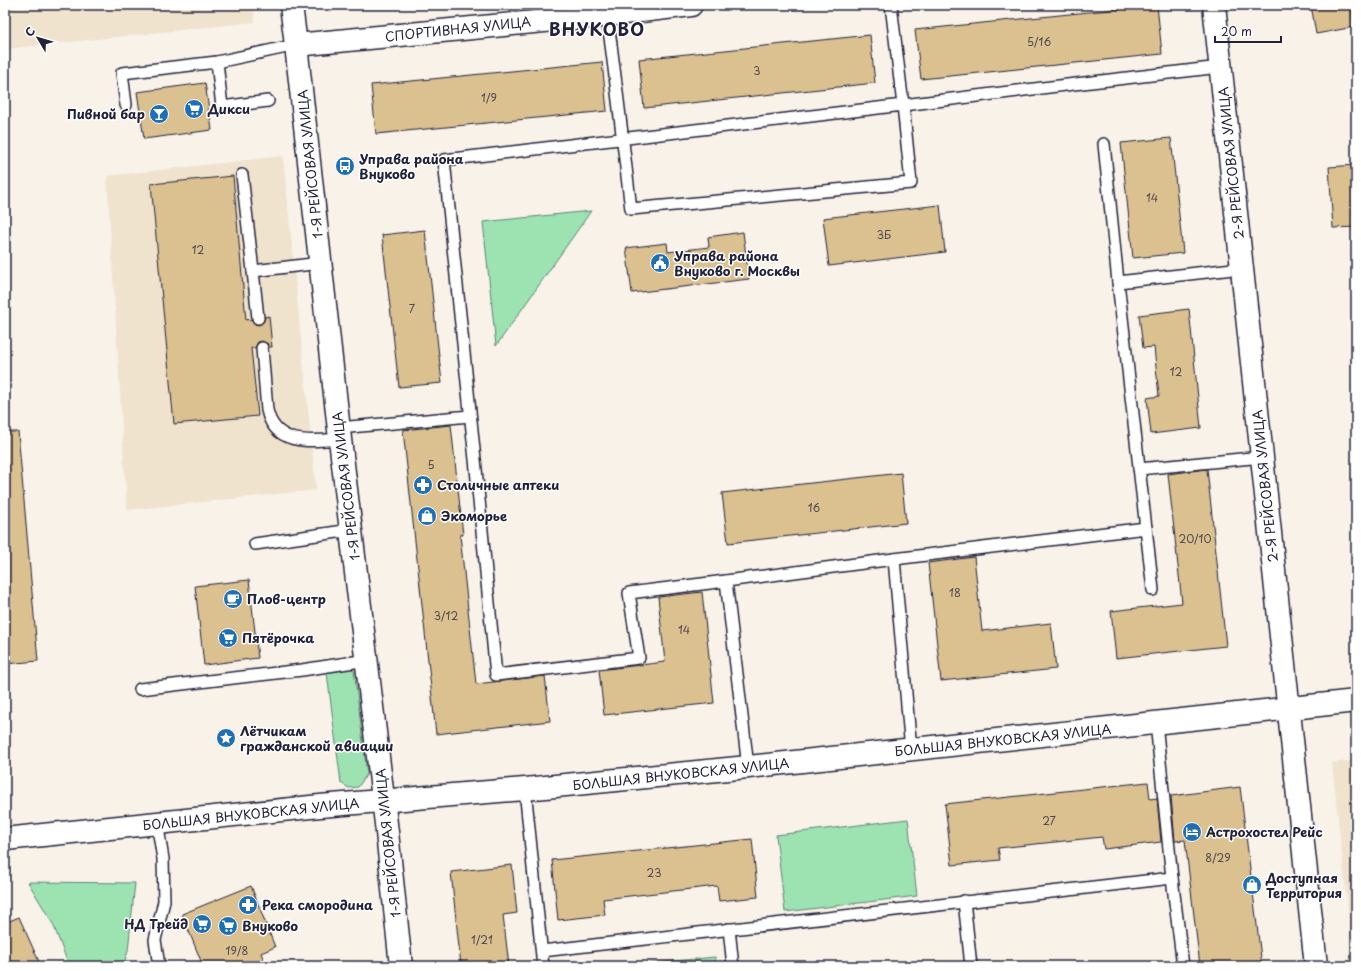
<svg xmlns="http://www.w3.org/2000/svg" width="1361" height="971" font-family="'Playpen Sans',sans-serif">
  <rect width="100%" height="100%" fill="#f8f2e9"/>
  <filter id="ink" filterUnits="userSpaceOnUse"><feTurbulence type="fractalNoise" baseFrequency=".025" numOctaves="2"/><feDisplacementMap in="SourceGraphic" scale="8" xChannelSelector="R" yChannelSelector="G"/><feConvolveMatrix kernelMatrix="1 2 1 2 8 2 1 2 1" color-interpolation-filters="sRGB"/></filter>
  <g filter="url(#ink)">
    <g fill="#efe3ce">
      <polygon points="5,5 253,5 255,22 5,49"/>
      <polygon points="283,156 316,490 127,510 107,176"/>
      <polygon points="1356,760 1356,966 1354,966 1332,763"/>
    </g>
    <g fill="#9ce3b1" stroke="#5f8276">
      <polygon points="591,211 496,346 483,222"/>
      <polygon points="338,661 354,670 367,774 358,787 349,788 341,783 326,665"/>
      <polygon points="908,819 917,896 785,912 776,835"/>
      <polygon points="28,882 135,883 128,951 123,966 69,966 53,924"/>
      <polygon points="715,957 716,966 624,966"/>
    </g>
    <g fill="#dbc090" stroke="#22223b">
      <polygon points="1157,5 1162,54 921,79 915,30"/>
      <polygon points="1311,5 1351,5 1354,27 1316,34"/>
      <polygon points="870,35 875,83 644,108 639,59"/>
      <polygon points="602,62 607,111 376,134 371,85"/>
      <polygon points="205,83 212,130 144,139 137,92"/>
      <polygon points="1171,138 1183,253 1133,258 1121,143"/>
      <polygon points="1356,165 1356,227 1333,228 1329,167"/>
      <polygon points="233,176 246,320 251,319 255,324 259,325 264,321 265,317 269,316 272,347 269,347 268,344 262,341 258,342 255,348 251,348 258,416 174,424 151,184"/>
      <polygon points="940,205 945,252 829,266 823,218"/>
      <polygon points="425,230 442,383 399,387 382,235"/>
      <polygon points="743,232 749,279 632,293 626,248 667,243 668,252 709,247 708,237"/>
      <polygon points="1189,309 1201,428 1151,434 1147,398 1159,396 1154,347 1143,348 1139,315"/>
      <polygon points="451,425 463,535 460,535 476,684 545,676 550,721 436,734 403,430"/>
      <polygon points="5,432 18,432 38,661 5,664"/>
      <polygon points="1207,469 1226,646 1116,658 1111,611 1182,603 1168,474"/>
      <polygon points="901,473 906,523 728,543 722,493"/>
      <polygon points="974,557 982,631 1051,623 1056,669 941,681 928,563"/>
      <polygon points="249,580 258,658 204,665 195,586"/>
      <polygon points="702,592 714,703 604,715 599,670 665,662 658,597"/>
      <polygon points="1148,782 1150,799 1157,798 1161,842 1104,849 1102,837 998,848 1000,860 952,865 945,804"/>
      <polygon points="1240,787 1262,966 1200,966 1185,840 1175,841 1171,796"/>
      <polygon points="752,839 758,897 719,901 717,886 603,899 605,915 558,920 552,860"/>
      <polygon points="512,865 517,913 503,915 509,966 461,966 451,872"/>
      <polygon points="251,886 275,947 261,953 266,966 203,966 182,914"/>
      <polygon points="19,917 41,966 5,966 5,923"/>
    </g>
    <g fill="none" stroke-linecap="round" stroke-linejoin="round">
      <g stroke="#22223b" stroke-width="14">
        <g id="service">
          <path d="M891,5L903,105C1009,92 1114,79 1220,67"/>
          <path d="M607,15C616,79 623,144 631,209L911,183L903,105L444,160L476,469L496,675L639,658L629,593L726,581"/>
          <polyline points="217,62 222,107 268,101"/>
          <polyline points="126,105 122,73 217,62 296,45"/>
          <polyline points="1104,144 1118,282 1153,590"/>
          <polyline points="242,175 253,271"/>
          <polyline points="1118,282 1242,268"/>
          <polyline points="258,318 253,271 321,263"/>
          <path d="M262,348L267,410C275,447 312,441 340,439"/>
          <polyline points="339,428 470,416"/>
          <polyline points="1139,469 1262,457"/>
          <polyline points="255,544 351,530"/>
          <polyline points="894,559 1146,528"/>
          <polyline points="140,689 302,670 367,660"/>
          <polyline points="1156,723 1172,878 1183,966"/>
          <polyline points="748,767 726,581 894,559 911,750"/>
          <polyline points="525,789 543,966"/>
          <polyline points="157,822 163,859 164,901 155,940 159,966"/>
          <polyline points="964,901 971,966"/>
          <polyline points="729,929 733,966"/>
          <polyline points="542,951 1172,878"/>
        </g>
      </g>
      <g stroke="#22223b" stroke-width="25">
        <g id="minor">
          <polyline points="291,5 296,45"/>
          <polyline points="5,839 320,806 525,789 748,767 1356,701"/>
        </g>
      </g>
      <g stroke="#22223b" stroke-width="25">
        <g id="tertiary">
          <polyline points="1214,5 1316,966"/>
          <polyline points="401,966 387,832 340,439 296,45 607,15 691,5"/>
        </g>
      </g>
      <use href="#service" stroke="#fff" stroke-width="11"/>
      <use href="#minor" stroke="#fff" stroke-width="22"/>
      <use href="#tertiary" stroke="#fff" stroke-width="22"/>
    </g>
  </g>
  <defs>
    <g id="supermarket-disc" transform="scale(1)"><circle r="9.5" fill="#1f6fb2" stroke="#fff"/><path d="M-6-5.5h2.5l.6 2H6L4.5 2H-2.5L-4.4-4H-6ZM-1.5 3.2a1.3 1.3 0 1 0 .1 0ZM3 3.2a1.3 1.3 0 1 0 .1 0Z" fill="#fff"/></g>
    <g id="bar-disc" transform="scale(1)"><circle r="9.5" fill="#1f6fb2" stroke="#fff"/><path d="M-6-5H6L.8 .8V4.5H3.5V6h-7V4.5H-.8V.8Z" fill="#fff"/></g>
    <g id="bus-disc" transform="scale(1)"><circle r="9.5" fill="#1f6fb2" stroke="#fff"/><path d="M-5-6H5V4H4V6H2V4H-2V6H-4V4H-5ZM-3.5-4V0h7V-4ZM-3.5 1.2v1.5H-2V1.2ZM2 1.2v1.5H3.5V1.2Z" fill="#fff"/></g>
    <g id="civic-disc" transform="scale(1)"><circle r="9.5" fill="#1f6fb2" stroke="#fff"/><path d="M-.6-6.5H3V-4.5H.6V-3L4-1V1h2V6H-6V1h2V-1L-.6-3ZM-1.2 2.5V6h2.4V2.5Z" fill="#fff"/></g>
    <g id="pharmacy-disc" transform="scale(1)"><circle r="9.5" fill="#1f6fb2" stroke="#fff"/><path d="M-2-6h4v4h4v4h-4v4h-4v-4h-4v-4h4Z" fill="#fff"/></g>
    <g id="shop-disc" transform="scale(1)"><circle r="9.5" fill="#1f6fb2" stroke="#fff"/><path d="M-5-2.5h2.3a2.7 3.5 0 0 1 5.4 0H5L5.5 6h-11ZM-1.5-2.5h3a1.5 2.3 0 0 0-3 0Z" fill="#fff"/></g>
    <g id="cafe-disc" transform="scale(1)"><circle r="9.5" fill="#1f6fb2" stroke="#fff"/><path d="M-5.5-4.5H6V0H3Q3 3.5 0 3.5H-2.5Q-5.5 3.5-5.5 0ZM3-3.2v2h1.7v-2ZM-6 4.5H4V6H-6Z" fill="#fff"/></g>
    <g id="sight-disc" transform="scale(1)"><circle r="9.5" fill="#1f6fb2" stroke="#fff"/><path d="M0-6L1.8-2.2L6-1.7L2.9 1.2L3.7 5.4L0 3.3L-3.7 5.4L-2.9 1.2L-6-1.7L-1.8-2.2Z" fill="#fff"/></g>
    <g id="hotel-disc" transform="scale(1)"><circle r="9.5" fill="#1f6fb2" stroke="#fff"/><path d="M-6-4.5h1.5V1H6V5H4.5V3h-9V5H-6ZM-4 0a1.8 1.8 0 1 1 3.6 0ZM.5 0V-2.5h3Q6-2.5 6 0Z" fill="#fff"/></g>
  </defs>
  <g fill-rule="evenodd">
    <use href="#supermarket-disc" x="194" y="109"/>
    <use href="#bar-disc" x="159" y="114"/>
    <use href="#bus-disc" x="345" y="166"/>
    <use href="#civic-disc" x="660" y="263"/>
    <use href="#pharmacy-disc" x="423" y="485"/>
    <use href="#shop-disc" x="427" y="516"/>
    <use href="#cafe-disc" x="233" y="599"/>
    <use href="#supermarket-disc" x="228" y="638"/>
    <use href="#sight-disc" x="226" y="738"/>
    <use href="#hotel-disc" x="1192" y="832"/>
    <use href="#shop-disc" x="1252" y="885"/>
    <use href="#pharmacy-disc" x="248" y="905"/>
    <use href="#supermarket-disc" x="202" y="924"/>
    <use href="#supermarket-disc" x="228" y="926"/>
  </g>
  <g text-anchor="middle" stroke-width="3" stroke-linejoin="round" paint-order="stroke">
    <g font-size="11" fill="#504a50">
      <text x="1039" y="46">5/16</text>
      <text x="757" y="75">3</text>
      <text x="489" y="102">1/9</text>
      <text x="1152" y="202">14</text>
      <text x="884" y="239">3Б</text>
      <text x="198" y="254">12</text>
      <text x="412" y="313">7</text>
      <text x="1176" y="376">12</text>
      <text x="431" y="469">5</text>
      <text x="814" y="512">16</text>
      <text x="1195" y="543">20/10</text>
      <text x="955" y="597">18</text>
      <text x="446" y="620">3/12</text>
      <text x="684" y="634">14</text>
      <text x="1049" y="825">27</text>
      <text x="1218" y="862">8/29</text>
      <text x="654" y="877">23</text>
      <text x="482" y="944">1/21</text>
      <text x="237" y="955">19/8</text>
    </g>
    <g font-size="13" fill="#22223b" stroke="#fff">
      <text transform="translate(458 29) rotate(-6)" y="5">СПОРТИВНАЯ УЛИЦА</text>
      <text transform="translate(1231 163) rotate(-96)" y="5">2-Я РЕЙСОВАЯ УЛИЦА</text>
      <text transform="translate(310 164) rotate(-96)" y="5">1-Я РЕЙСОВАЯ УЛИЦА</text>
      <text transform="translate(346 486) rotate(-97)" y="5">1-Я РЕЙСОВАЯ УЛИЦА</text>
      <text transform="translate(1265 486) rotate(-96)" y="5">2-Я РЕЙСОВАЯ УЛИЦА</text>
      <text transform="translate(1003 740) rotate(-6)" y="5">БОЛЬШАЯ ВНУКОВСКАЯ УЛИЦА</text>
      <text transform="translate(681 774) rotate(-6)" y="5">БОЛЬШАЯ ВНУКОВСКАЯ УЛИЦА</text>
      <text transform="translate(251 814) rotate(-6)" y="5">БОЛЬШАЯ ВНУКОВСКАЯ УЛИЦА</text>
      <text transform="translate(388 843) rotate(-96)" y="5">1-Я РЕЙСОВАЯ УЛИЦА</text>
    </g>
    <g font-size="13" font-weight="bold" fill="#22223b" stroke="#fff" text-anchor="start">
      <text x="208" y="114">Дикси</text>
      <text x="145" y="119" text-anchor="end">Пивной бар</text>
      <text x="359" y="164">Управа района<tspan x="359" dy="15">Внуково</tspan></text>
      <text x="674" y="261">Управа района<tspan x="674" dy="15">Внуково г. Москвы</tspan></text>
      <text x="437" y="490">Столичные аптеки</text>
      <text x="441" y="521">Экоморье</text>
      <text x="247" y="604">Плов-центр</text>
      <text x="242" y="643">Пятёрочка</text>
      <text x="240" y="736">Лётчикам<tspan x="240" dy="15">гражданской авиации</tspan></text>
      <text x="1206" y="837">Астрохостел Рейс</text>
      <text x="1266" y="883">Доступная<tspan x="1266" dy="15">Территория</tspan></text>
      <text x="262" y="910">Река смородина</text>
      <text x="188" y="929" text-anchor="end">НД Трейд</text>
      <text x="242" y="931">Внуково</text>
    </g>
    <g font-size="17" font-weight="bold" letter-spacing="1" fill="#22223b" stroke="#fff">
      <text x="597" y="36">ВНУКОВО</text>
    </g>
  </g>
  <rect width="1361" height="971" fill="none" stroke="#fff" stroke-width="20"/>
  <rect x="10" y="10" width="1341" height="951" fill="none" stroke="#22223b" stroke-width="1.5" filter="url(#ink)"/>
  <g transform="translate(38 38) rotate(308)" stroke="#ffffff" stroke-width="3" paint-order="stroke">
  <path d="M0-3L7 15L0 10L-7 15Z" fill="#22223b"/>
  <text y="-6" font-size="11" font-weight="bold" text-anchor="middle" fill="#22223b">С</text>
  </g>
  <path d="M1215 36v6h66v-6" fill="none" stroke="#22223b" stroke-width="2"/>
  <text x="1221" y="36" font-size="12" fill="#22223b" stroke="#ffffff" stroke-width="3" paint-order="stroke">20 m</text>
</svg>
